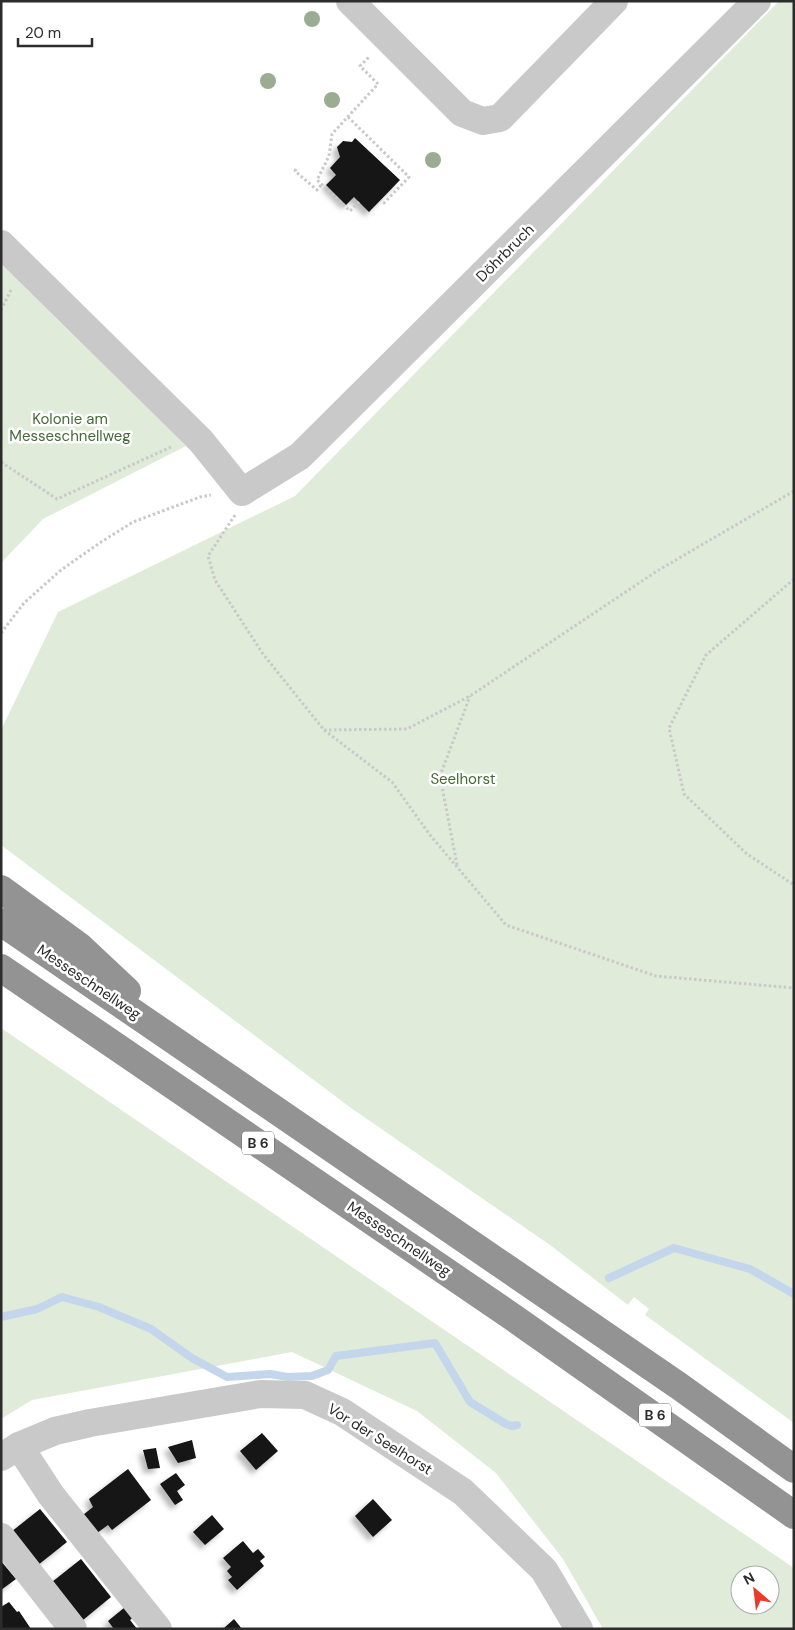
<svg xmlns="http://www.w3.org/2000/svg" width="795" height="1630" font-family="'DM Sans',sans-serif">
  <defs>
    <filter id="shadow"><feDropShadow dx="-4.5" dy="4.5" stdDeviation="2.5" flood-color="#0004"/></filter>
  </defs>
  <rect width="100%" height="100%" fill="#fff"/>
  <g fill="#e0ebd9" fill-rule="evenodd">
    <polygon points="779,1 794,1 794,1423 645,1315 649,1309 634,1297 628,1305 550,1245 351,1108 1,845 1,730 58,612 295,496"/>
    <polygon points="1,264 186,446 43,519 1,563"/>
    <path d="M1,1028L794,1568V1629H603L563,1559L496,1473L417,1411L292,1352L32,1400L1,1419ZM740,1575H770V1605H740Z"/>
  </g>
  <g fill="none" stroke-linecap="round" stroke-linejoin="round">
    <g stroke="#c4d6ec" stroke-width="8">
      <polyline points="609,1278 674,1248 750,1269 794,1294"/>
      <polyline points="1,1317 37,1309 62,1297 99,1307 151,1329 192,1358 227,1377 270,1374 288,1377 312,1376 328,1370 336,1356 435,1343 470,1402 506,1424 512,1426 517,1425"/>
    </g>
  </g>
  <g fill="#131313" filter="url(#shadow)">
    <polygon points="355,138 400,180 369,212 354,197 346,205 326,185 336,175 330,168 340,157 337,147 343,141 352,142"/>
    <polygon points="262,1433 278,1451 256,1470 240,1451"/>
    <polygon points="192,1440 196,1458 178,1463 168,1447"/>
    <polygon points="156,1448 160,1468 148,1469 143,1450"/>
    <polygon points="128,1469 151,1500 112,1530 108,1525 97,1533 83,1515 93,1507 89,1499"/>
    <polygon points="176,1473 185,1485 177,1491 183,1500 175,1505 160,1484"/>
    <polygon points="373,1499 392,1520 373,1537 355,1516"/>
    <polygon points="40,1509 67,1542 38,1565 11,1532"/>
    <polygon points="212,1515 224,1529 205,1545 193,1532"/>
    <polygon points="243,1541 253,1553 258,1549 265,1557 260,1561 264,1566 237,1590 228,1580 232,1577 227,1571 231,1567 223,1558"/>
    <polygon points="81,1559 111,1597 83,1620 52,1582"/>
    <polygon points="1,1561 16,1579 1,1590"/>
    <polygon points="9,1602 17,1612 19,1611 31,1629 1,1629 1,1607"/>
    <polygon points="130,1603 138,1613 130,1620 137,1629 114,1629 108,1621"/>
    <polygon points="234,1619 242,1629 223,1629"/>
  </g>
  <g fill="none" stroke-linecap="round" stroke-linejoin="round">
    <g stroke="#c9c9c9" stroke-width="3" stroke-dasharray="2.5 2.5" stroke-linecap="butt">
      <polyline points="348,117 409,177 384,203 381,200"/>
      <polyline points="296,169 295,171 317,190 322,184"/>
      <polyline points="359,202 350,211 317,180 329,156 332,134 378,84 360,66 369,57"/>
      <polyline points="1,310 11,290"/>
      <polyline points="1,462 57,499 171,447"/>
      <polyline points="235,515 208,556 215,580 263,654 324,730 392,782 430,835 506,925 656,976 794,988"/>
      <polyline points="794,579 706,655 669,728 684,794 747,854 794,885"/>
      <polyline points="1,633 24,603 61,570 101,542 133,522 200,497 211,495"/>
      <polyline points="324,730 407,729 470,696 657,571 794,491"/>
      <polyline points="457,865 440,776 470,696"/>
    </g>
    <g stroke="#c9c9c9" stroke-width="28">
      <polyline points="350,1 462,113 483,121 500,118 614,1"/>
      <polyline points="1,244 201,441 242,492 300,456 757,1"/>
      <polyline points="19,1446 51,1495 158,1629"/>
      <polyline points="1,1457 19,1446 55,1431 90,1423 260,1394 305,1395 342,1412 463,1492 544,1570 579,1629"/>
      <polyline points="1,1537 73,1629"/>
    </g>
    <g stroke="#939393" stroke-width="28">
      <polyline points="1,889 79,946 127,991"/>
      <polyline points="1,922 679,1386 794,1469"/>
      <polyline points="1,968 514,1318 794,1515"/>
    </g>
  </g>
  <g fill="#9aac92">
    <circle cx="312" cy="19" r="8"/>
    <circle cx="268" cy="81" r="8"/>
    <circle cx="332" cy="100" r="8"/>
    <circle cx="433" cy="160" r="8"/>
  </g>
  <g text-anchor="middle" stroke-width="5" stroke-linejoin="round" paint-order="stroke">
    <g fill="#fff" stroke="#6b6b6b" stroke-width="1">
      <rect x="242" y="1131.5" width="32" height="23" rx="4"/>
      <rect x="639" y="1403.5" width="32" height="23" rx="4"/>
    </g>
    <g font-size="14" font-weight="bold" fill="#2c2c2c">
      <text x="258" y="1148">B 6</text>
      <text x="655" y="1420">B 6</text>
    </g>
    <g font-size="15" fill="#2c2c2c" stroke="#fff">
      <text transform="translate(505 253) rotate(-45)" y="5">Döhrbruch</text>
      <text transform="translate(89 982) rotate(34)" y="5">Messeschnellweg</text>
      <text transform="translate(399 1239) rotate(34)" y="5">Messeschnellweg</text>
      <text transform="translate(380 1439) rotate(32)" y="5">Vor der Seelhorst</text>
    </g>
    <g font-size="15" fill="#476939" stroke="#fff">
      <text x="70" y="424">Kolonie am<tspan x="70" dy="17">Messeschnellweg</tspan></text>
      <text x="463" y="784">Seelhorst</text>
    </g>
  </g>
  <rect width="795" height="1630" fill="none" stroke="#2c2c2c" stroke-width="5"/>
  <g transform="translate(755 1590) rotate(332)"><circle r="24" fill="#ffffff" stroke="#ababab"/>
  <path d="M0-4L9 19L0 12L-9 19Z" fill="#eb3a27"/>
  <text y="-8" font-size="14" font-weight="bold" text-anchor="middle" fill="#2c2c2c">N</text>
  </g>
  <path d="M18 38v8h74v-8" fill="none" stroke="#2c2c2c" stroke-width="2.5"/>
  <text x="25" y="38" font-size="15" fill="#2c2c2c" stroke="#ffffff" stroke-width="4" paint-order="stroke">20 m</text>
</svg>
